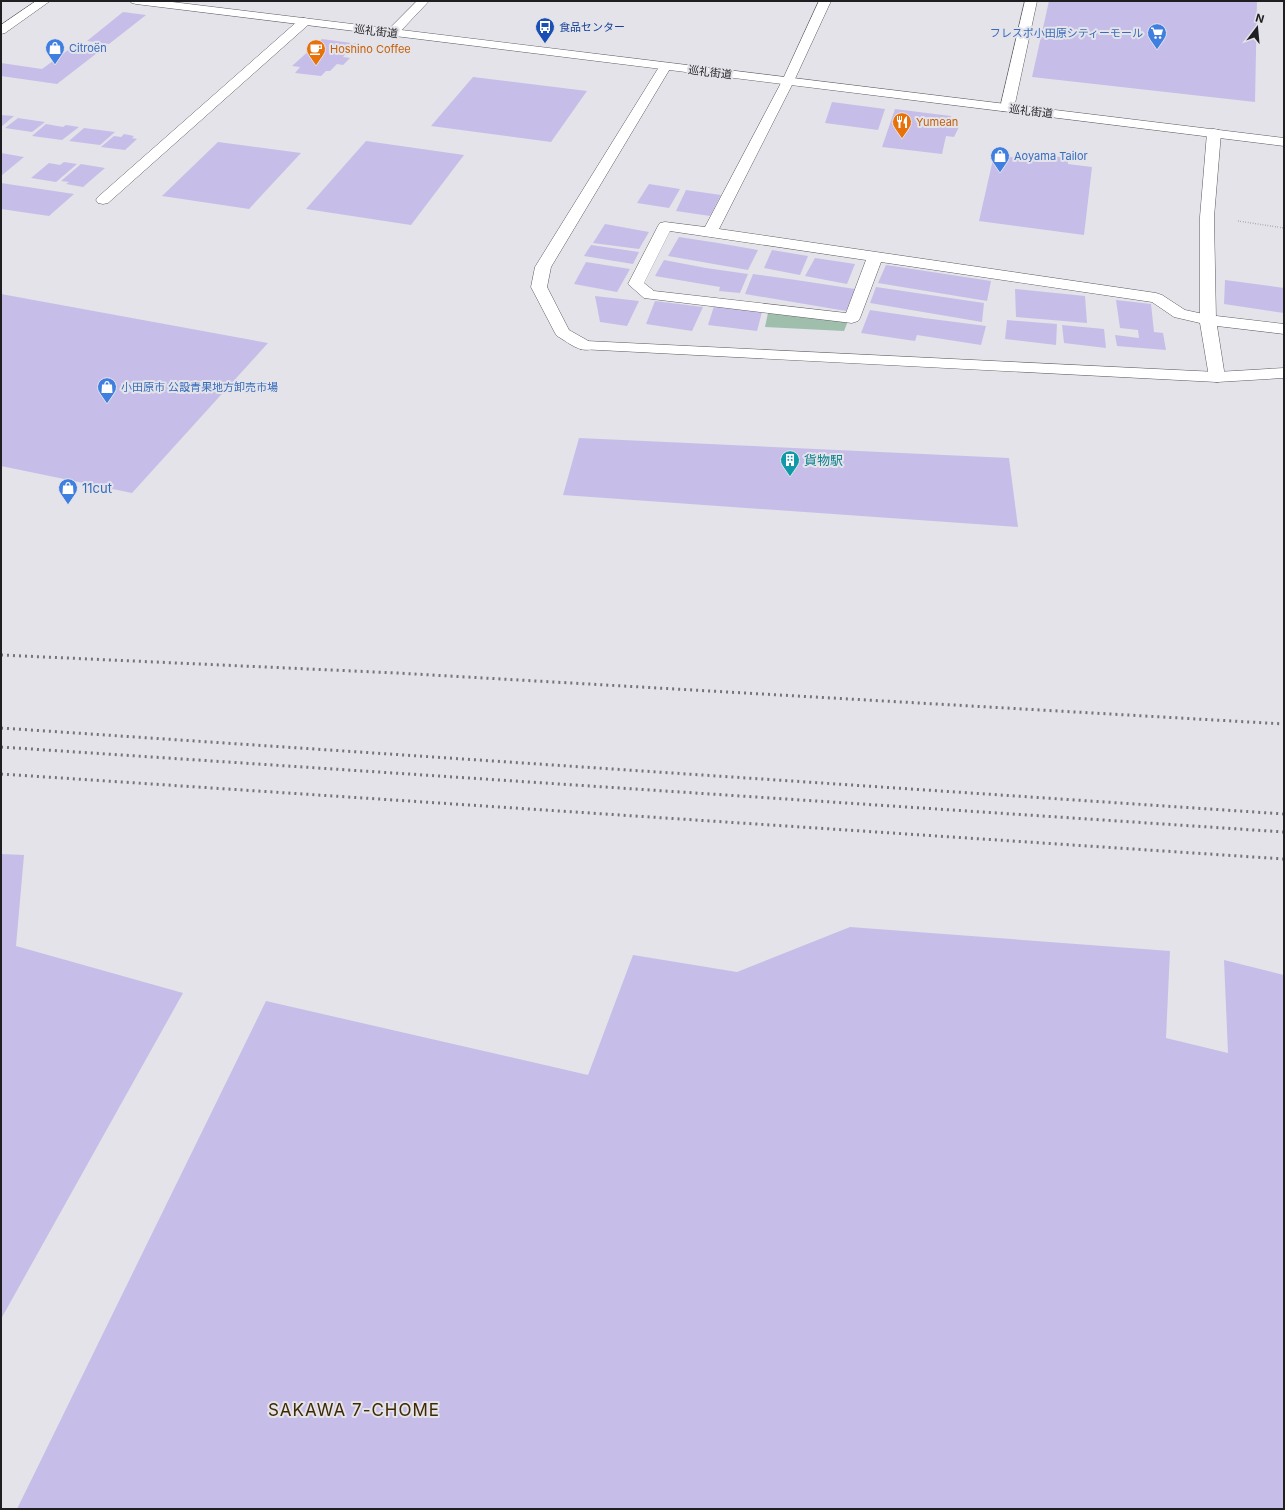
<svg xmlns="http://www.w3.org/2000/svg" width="1285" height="1510" font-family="Inter,'Noto Sans JP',sans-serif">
  <rect width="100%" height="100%" fill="#e4e3e9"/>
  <polygon fill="#9fbeac" points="768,313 848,321 844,331 765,327"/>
  <g fill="#c6bee8">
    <polygon points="1049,1 1257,1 1255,102 1032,77"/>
    <polygon points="123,12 146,15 109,44 87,41"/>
    <polygon points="322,39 359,44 350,54 346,53 343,57 350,58 343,65 337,64 330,71 326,71 321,76 295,73 300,67 292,66"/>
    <polygon points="68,50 97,53 57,84 1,76 1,63 42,69"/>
    <polygon points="473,77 587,91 551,142 431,126"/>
    <polygon points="832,102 885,109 878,130 825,123"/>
    <polygon points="895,109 951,116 949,125 959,127 954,137 946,136 942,154 882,147"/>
    <polygon points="1,115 14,116 1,127"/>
    <polygon points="18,118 45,122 32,132 5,128"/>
    <polygon points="46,124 63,127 66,125 79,127 62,140 32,136"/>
    <polygon points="84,128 115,132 100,145 69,141"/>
    <polygon points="124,134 134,136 132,138 137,139 125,150 101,147 114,136 121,137"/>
    <polygon points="366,141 464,155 411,225 306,209"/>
    <polygon points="218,142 301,153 249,209 162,196"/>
    <polygon points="1021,152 1068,158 1068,164 1092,167 1084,235 979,221 994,155 1019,158"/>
    <polygon points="1,153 24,157 1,176"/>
    <polygon points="64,162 77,164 56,182 31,178 49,163 60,165"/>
    <polygon points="81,164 105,168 83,187 66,184 69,182 61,181"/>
    <polygon points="1,183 74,194 49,216 1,209"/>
    <polygon points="649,184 680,189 669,208 637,203"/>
    <polygon points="686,190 721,195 710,216 676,211"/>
    <polygon points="605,224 649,232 639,249 593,243"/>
    <polygon points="679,237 718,243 758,250 748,270 668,256"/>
    <polygon points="591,245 639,252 633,264 584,256"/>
    <polygon points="772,250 808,256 800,275 764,268"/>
    <polygon points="815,258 855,264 847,284 805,276"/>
    <polygon points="664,260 706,268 748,274 740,293 719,291 720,287 655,276"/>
    <polygon points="586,262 630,269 617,292 574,284"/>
    <polygon points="886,265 991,281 987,301 878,283"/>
    <polygon points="753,274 796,280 855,289 846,311 745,294"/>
    <polygon points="1225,280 1284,288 1284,313 1224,304"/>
    <polygon points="876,287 984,303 982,322 870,303"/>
    <polygon points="1015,289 1085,296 1087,323 1016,317"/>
    <polygon points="1,294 268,343 132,493 1,466"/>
    <polygon points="595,296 639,301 627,326 600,322"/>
    <polygon points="1116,300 1151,304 1154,332 1163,333 1166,350 1117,346 1115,335 1139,338 1138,330 1120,328"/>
    <polygon points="655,301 703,307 692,331 646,324"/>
    <polygon points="714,306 762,312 757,331 708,325"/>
    <polygon points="870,310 924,318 986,326 981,345 917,335 915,341 861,333"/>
    <polygon points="1007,320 1057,324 1056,345 1005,339"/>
    <polygon points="1062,325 1104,329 1106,348 1064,343"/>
    <polygon points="579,438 1009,458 1018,527 563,495"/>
    <polygon points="1,854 24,855 16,946 183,993 1,1319"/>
    <polygon points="850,927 1170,951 1166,1038 1228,1053 1224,960 1284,975 1284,1509 17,1509 266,1001 588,1075 633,955 737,972"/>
  </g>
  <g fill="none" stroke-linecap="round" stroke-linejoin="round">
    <g stroke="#5c5b60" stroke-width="1">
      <g id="service">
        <polygon points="1214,129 1219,130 1221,133 1214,217 1216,320 1214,323 1208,325 1202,323 1200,320 1200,217 1207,133 1209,130"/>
        <polygon points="586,341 1217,372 1284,368 1284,378 1217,382 580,349 578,346 580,343"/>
      </g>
    </g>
    <g stroke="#5c5b60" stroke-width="1">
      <g id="minor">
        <polygon points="417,1 429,1 396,36 388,36 386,33 388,30"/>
        <path d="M819,1H831L794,81L719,229L1156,293L1162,295L1185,310L1208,315L1284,324V334L1217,326L1225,377L1223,381L1217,382L1211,381L1209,377L1200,323L1174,317L1152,302L881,262L860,318L858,321L852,323L644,298L628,284L658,226L660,223L665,222L705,227L782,81ZM670,231L866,260L846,313L654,291L644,283Z"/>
        <polygon points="1025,1 1037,1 1014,108 1012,111 1002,111 1000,108"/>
        <polygon points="304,18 308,19 310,22 308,25 108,203 103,204 98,203 96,200 98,197 300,19"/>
        <path d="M665,63L669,64L671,67L551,267L547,287L569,330L592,343L594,346L592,349C579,353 568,342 557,336L555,333L531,287L535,267L659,67L661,64Z"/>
      </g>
    </g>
    <g stroke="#5c5b60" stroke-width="1">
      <g id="tertiary">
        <polygon points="36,1 50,1 5,33 1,34 1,25"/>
        <polygon points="130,1 164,1 1284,138 1284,146 136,4 132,3"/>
      </g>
    </g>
    <polyline stroke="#818084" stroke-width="1.5" stroke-dasharray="0.5 2" stroke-linecap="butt" points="1238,221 1284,228"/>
    <use href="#service" fill="#fff" fill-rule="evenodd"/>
    <use href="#minor" fill="#fff" fill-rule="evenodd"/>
    <use href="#tertiary" fill="#fff" fill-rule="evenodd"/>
    <g stroke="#757478" stroke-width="3" stroke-dasharray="2 4" stroke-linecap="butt">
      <polyline points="1,655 397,673 1284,724"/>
      <polyline points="1,728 1284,814"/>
      <polyline points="1,747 1284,832"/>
      <polyline points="1,774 1284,859"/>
    </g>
  </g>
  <defs>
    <g id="bus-pin" transform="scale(1)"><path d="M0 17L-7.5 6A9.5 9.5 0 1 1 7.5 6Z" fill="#1a4fb4" stroke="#e4e3e9"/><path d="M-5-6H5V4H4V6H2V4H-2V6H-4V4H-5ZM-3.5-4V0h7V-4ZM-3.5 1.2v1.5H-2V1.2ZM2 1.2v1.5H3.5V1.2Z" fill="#fff"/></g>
    <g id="supermarket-pin" transform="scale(1)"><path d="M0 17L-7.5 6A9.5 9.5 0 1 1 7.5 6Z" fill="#3f7fe0" stroke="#e4e3e9"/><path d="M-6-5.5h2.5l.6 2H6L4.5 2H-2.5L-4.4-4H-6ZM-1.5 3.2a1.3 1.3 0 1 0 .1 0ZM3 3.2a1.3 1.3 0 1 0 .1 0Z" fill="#fff"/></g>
    <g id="shop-pin" transform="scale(1)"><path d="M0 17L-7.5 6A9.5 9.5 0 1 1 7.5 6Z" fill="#3f7fe0" stroke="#e4e3e9"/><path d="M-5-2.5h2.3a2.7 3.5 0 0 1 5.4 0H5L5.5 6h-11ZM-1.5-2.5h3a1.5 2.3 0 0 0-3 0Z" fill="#fff"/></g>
    <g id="cafe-pin" transform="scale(1)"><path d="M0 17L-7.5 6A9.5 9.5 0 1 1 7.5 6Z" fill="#e8710a" stroke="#e4e3e9"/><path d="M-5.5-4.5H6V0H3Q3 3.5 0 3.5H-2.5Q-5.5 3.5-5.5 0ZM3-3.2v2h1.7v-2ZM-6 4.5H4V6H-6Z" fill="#fff"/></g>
    <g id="restaurant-pin" transform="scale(1)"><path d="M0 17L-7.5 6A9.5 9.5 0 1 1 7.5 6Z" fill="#e8710a" stroke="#e4e3e9"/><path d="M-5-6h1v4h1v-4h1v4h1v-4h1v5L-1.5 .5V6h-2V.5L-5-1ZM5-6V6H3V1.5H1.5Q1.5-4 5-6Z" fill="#fff"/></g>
    <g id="building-pin" transform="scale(1)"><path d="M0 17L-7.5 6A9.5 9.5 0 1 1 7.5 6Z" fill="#0f9aa8" stroke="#e4e3e9"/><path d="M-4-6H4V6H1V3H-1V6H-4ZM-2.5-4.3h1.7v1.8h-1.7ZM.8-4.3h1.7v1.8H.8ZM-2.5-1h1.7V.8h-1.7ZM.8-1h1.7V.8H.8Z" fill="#fff"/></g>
  </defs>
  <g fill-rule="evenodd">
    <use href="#bus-pin" x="545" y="27"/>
    <use href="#supermarket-pin" x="1157" y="33"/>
    <use href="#shop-pin" x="55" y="48"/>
    <use href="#cafe-pin" x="316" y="49"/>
    <use href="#restaurant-pin" x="902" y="122"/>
    <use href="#shop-pin" x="1000" y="156"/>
    <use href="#shop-pin" x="107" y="387"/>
    <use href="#building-pin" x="790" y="460"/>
    <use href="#shop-pin" x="68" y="488"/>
  </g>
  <g text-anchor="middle" stroke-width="4" stroke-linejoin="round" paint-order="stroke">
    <g font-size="11" fill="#164399" stroke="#e4e3e9" text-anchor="start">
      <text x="559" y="31">食品センター</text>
    </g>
    <g font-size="11" fill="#1f1f21" stroke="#e4e3e9">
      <text transform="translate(376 31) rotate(7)" y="4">巡礼街道</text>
      <text transform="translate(710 72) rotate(7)" y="4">巡礼街道</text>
      <text transform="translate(1031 111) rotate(7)" y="4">巡礼街道</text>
    </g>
    <g font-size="11" fill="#366cbe" stroke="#e4e3e9" text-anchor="start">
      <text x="1143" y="37" text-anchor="end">フレスポ小田原シティーモール</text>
      <text x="69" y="52">Citroën</text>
      <text x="1014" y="160">Aoyama Tailor</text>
      <text x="121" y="391">小田原市 公設青果地方卸売市場</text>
    </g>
    <g font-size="11" fill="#c56008" stroke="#e4e3e9" text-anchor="start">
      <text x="330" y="53">Hoshino Coffee</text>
      <text x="916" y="126">Yumean</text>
    </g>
    <g font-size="13" fill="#0d838f" stroke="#e4e3e9" text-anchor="start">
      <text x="804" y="465">貨物駅</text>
    </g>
    <g font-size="13" fill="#366cbe" stroke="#e4e3e9" text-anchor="start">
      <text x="82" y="493">11cut</text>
    </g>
    <g font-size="17" letter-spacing="1" fill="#3f2803" stroke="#e4e3e9">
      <text x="354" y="1416">SAKAWA 7-CHOME</text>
    </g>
  </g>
  <rect width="1285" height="1510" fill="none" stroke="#1f1f21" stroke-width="4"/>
  <g transform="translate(1257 28) rotate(16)" stroke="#e4e3e9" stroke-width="3" paint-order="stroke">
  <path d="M0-3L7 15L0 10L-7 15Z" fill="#1f1f21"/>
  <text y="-6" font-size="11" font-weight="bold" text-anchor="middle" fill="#1f1f21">N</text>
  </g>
</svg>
